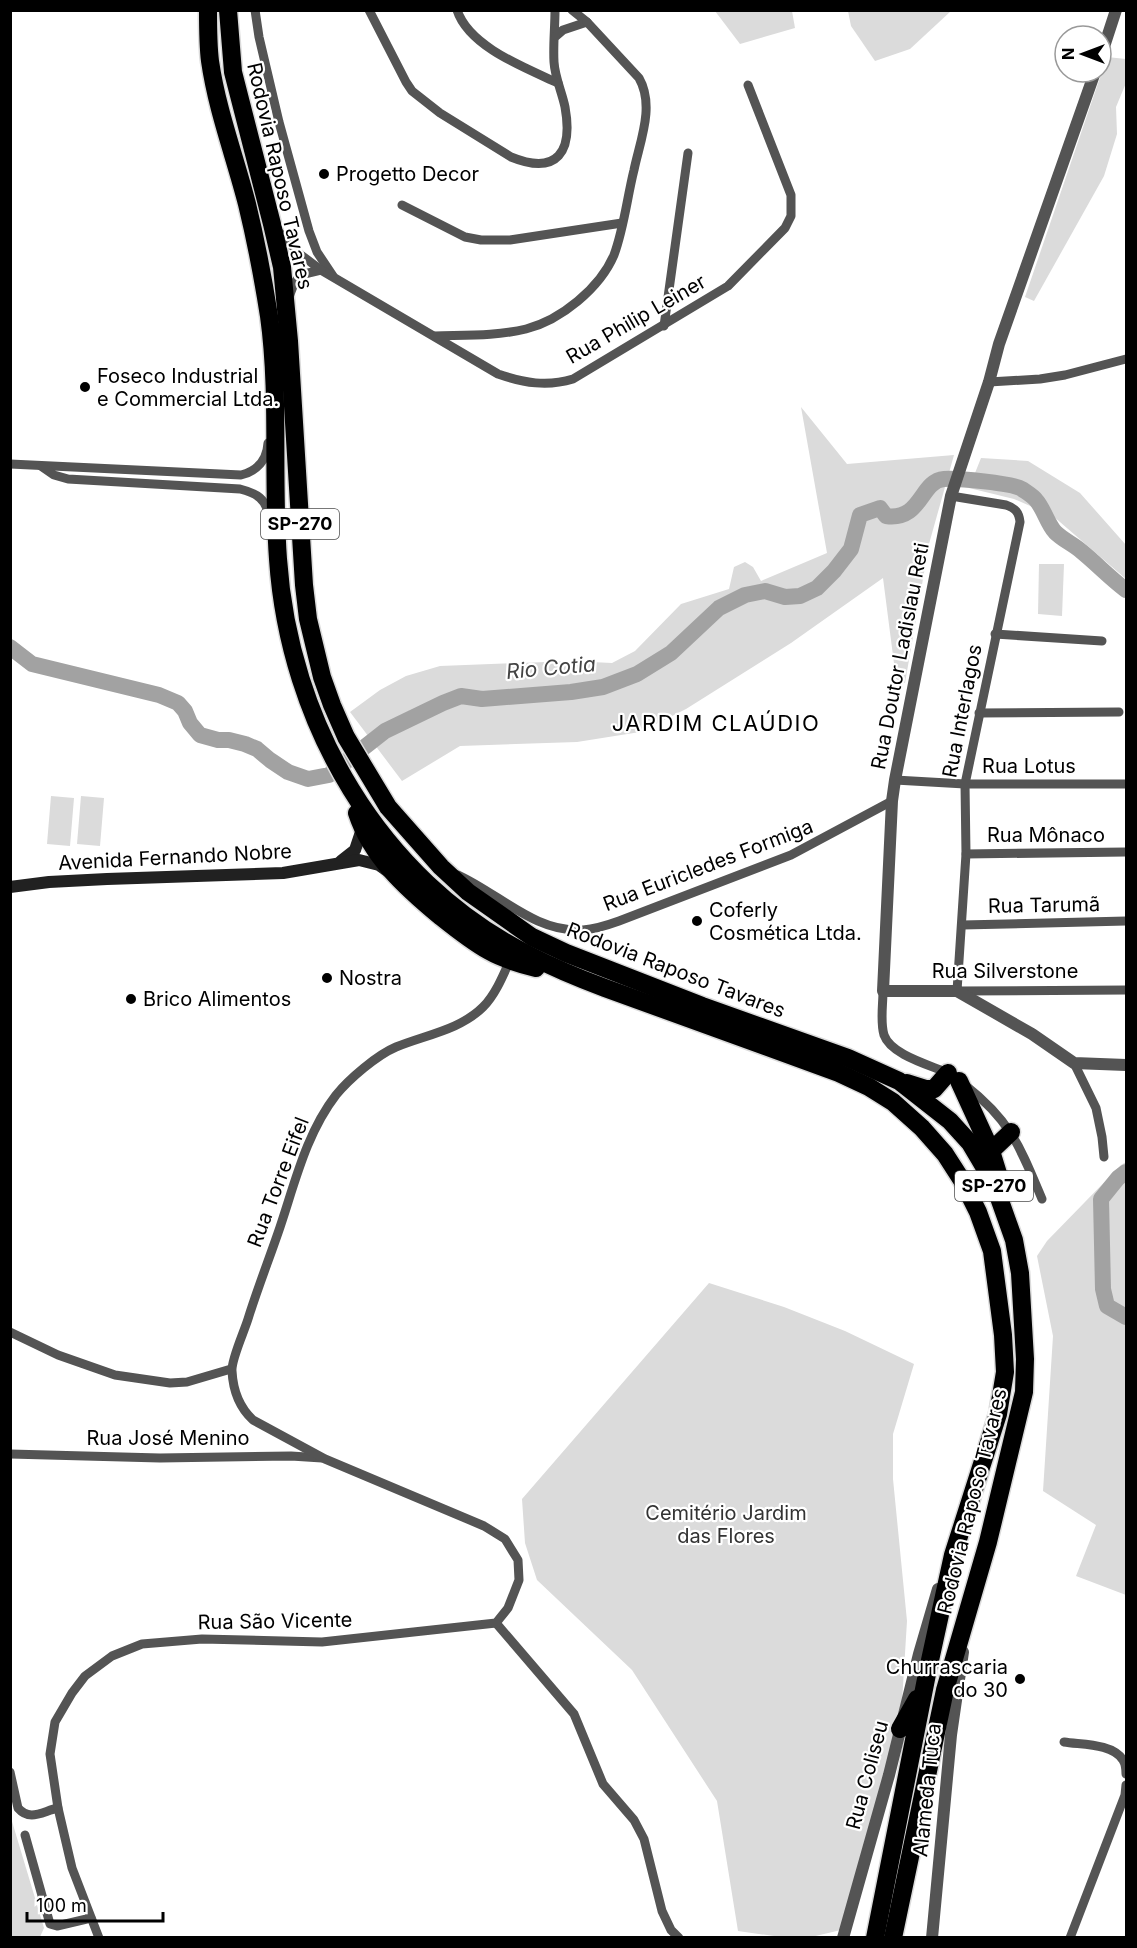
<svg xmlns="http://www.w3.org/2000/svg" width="1137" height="1948" font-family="Inter,sans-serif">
  <rect width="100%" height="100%" fill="#fff"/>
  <g fill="#dbdbdb">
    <polygon points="715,11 792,11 795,28 740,44"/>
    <polygon points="848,11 848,10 951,11 910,49 875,61 851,26"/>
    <polygon points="1107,57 1126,59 1126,83 1116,107 1117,134 1104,176 1034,301 1025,297"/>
    <polygon points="801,407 847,464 954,455 929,544 905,683 896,679 883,578 791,643 686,709 640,732 577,742 460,746 402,781 350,712 380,690 406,676 440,666 571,661 612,663 635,651 681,604 729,589 734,567 745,562 753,567 761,581 827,553"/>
    <polygon points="981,458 1028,461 1080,493 1126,545 1126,579 1053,516 1014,499 969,488"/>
    <polygon points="1039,564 1064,564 1062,616 1038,614"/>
    <polygon points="51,796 74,798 70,846 47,844"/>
    <polygon points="81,796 104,798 100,846 77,844"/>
    <polygon points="1126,1162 1126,1595 1076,1576 1096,1525 1043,1491 1053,1336 1037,1256 1047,1241 1121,1165"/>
    <polygon points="709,1283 784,1307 845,1331 914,1364 893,1434 893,1479 907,1621 901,1718 841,1930 807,1938 781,1937 738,1931 717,1801 632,1670 537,1580 525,1543 522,1499"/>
    <polygon points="11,1818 44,1928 40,1937 11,1937"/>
  </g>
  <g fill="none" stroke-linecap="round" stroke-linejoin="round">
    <g stroke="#a2a2a2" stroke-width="16">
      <path d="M10,647L32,664L159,695L178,703L185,711L190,723L200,735L218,740H229L245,744L257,749L270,760L288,772L308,779L329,775L385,731L443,703L461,696L482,699L571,692L603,687L637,674L671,653L719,608L745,595L765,591L785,597L800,596L817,588L834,571L851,549L860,515L880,508L886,516C922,521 920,481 944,479C957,478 1012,483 1022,489C1026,492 1033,496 1036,500C1044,509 1047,523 1055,532C1063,540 1073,544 1081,551C1097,564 1110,578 1126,590"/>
      <polyline points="1126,1172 1118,1178 1101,1199 1103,1289 1107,1306 1126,1317"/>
    </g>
    <g stroke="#dbdbdb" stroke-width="21">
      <g id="motorway">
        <path d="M208,10C208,27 208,45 210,61C217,110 235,157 247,204C256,241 263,278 269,316C280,395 272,479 278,559C289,722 379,879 527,954C552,967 578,978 605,988L839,1073L869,1087L893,1102L922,1128L945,1154L963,1182L978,1212L992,1251L1003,1335L1005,1372L998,1414L953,1555L927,1674L875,1938"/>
        <polyline points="228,10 233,72 272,224 282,267 289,341 304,585 308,619 322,677 332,705 346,737 388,807 441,867 468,892 532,937 566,953 702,1006 848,1058 899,1081 950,1121 970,1143 986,1170 998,1195 1014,1240 1020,1273 1025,1359 1024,1392 988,1542 945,1690 893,1938"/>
        <path d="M357,813C371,856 405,887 440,916C455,928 471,941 489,951C503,959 520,964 536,968"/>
        <polyline points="959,1081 991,1151 999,1177"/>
        <polyline points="907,1083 926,1089 934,1089 948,1073"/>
        <polyline points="991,1151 1011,1132"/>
        <polyline points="900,1729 917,1699"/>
      </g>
    </g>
    <g stroke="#545454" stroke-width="9">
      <polyline points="255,10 259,37 279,122 309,231 317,252 333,276"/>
      <path d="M369,10L406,82L412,91L440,113L511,157C558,176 573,151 565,107C562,92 555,78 554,62C553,45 555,27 555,10"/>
      <path d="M457,10C469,47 526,68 558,83"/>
      <polyline points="556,36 563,30 587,22 572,10"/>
      <polyline points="402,205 465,237 481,240 510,240 622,223"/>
      <path d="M277,230L301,255L321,270L498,374C524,383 547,387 573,379L728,286L785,228L791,216V195L748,85"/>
      <polyline points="289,297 294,284 300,275 321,270"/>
      <polyline points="664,326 688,153"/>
      <path d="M435,336C465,335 497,336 526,329C561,320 600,288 614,255C624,228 627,198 634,170C640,141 655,106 639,78L587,22"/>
      <polyline points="989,382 1040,379 1065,375 1126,359"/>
      <path d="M10,464L241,475C257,471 267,460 268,443"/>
      <path d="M41,466L54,475L68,479L240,489C256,493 267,499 269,517"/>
      <path d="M951,496L1006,505C1015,508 1019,512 1020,522L965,784L966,854L957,991L1126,990"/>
      <polyline points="995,634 1102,641"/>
      <polyline points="979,713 1119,712"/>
      <polyline points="895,780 965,784 1126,784"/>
      <polyline points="966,854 1126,852"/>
      <path d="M458,875C500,894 535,933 583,930C596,929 608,925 619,921L791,855L892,801"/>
      <polyline points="962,925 1126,921"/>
      <path d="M883,991C883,1005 880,1022 884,1035C891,1055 930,1065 948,1073"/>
      <polyline points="1074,1063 1096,1108 1102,1137 1104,1157"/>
      <path d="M965,1085C1011,1121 1020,1147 1042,1199"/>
      <polyline points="10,1332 58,1355 115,1375 170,1383 187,1382 231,1369"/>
      <polyline points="10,1454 160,1458 291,1456 322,1458"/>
      <polyline points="496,1623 574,1714 603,1784 634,1820 644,1839 662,1911 671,1930 679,1938"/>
      <path d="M1064,1742C1081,1745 1112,1743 1123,1760C1125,1763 1126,1770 1126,1774"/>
      <path d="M10,1772L18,1808C30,1822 43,1811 58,1808"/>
      <polyline points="25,1835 50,1924 57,1926 91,1918"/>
      <path d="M99,1938L72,1868L58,1808L50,1754L55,1722L72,1693L85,1676L112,1656L142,1644L202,1639L322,1642L496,1623L508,1608L519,1580L518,1560L505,1539L484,1526L325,1459L253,1420C240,1408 233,1390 232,1371C231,1360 244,1332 248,1319C257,1290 268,1262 278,1233C294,1187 305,1135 336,1095C349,1079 377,1055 396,1047C425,1035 460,1030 483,1007C495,995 503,976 510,960"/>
      <polyline points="1070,1938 1125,1795 1126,1785"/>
    </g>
    <g stroke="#545454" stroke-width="12">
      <polyline points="1101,56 1116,10"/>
      <polyline points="1095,72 999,344 989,382 951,496 895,780 892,801 883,991 957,991 1032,1034 1074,1063 1126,1065"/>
      <polyline points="843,1938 889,1775 919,1654 938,1589"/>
      <polyline points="932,1938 951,1735 963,1652"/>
    </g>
    <g stroke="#212121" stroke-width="12">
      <polyline points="341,861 355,850 362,829"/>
      <polyline points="10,887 49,882 107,879 283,873 359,860 379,865 389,872"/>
    </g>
    <use href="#motorway" stroke="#000" stroke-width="18"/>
  </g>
  <g fill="#000" stroke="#fff" stroke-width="2">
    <circle cx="324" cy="174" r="6"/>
    <circle cx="85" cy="387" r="6"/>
    <circle cx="697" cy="921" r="6"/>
    <circle cx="327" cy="978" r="6"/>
    <circle cx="131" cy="999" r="6"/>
    <circle cx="1020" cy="1679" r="6"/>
  </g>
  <g text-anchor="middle" stroke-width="4.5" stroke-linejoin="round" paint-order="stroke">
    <g fill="#fff" stroke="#4c4c4c" stroke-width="1.5">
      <rect x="261" y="509" width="78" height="30" rx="4.5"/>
      <rect x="955" y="1171" width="78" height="30" rx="4.5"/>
    </g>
    <g font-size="18" font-weight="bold" fill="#000">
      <text x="300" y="530">SP-270</text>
      <text x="994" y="1192">SP-270</text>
    </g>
    <g font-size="20" fill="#000" stroke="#fff" text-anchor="start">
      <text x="336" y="181">Progetto Decor</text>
      <text x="97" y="383">Foseco Industrial<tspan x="97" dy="23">e Commercial Ltda.</tspan></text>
      <text x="709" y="917">Coferly<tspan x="709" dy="23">Cosmética Ltda.</tspan></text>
      <text x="339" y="985">Nostra</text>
      <text x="143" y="1006">Brico Alimentos</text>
      <text x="1008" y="1674" text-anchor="end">Churrascaria<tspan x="1008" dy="23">do 30</tspan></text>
    </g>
    <g font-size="20" fill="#000" stroke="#fff">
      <text transform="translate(280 176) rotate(77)" y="7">Rodovia Raposo Tavares</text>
      <text transform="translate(636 319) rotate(-30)" y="7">Rua Philip Leiner</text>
      <text transform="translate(900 656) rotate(-79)" y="7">Rua Doutor Ladislau Reti</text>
      <text transform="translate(962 711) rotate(-79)" y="7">Rua Interlagos</text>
      <text x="1029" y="773">Rua Lotus</text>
      <text x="1046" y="842">Rua Mônaco</text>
      <text transform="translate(175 857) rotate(-3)" y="7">Avenida Fernando Nobre</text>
      <text transform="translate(708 865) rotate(-21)" y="7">Rua Euricledes Formiga</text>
      <text transform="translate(1044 905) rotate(-1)" y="7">Rua Tarumã</text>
      <text transform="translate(676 970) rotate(21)" y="7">Rodovia Raposo Tavares</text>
      <text x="1005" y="978">Rua Silverstone</text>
      <text transform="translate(278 1182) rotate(-69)" y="7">Rua Torre Eifel</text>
      <text x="168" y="1445">Rua José Menino</text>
      <text transform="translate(972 1501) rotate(-76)" y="7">Rodovia Raposo Tavares</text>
      <text transform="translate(275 1621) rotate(-1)" y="7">Rua São Vicente</text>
      <text transform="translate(867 1775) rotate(-75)" y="7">Rua Coliseu</text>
      <text transform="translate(927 1790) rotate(-84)" y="7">Alameda Tuca</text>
    </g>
    <g font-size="20" fill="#323232" stroke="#fff">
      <text x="726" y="1520">Cemitério Jardim<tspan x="726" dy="23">das Flores</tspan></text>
    </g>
    <g font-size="21" font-style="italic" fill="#434343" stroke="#fff">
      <text transform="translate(551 668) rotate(-5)" y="7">Rio Cotia</text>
    </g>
    <g font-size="22" letter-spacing="1.5" fill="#000" stroke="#fff">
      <text x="716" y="731">JARDIM CLAÚDIO</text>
    </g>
  </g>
  <rect width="1137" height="1948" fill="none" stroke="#000000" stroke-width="24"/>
  <g transform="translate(1083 54) rotate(270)"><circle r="28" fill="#ffffff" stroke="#999999" stroke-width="1.5"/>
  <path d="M0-4.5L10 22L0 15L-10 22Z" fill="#000000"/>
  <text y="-9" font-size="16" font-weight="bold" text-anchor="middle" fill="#000000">N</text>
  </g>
  <path d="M27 1912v9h136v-9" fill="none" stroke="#000000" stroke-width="3"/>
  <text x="36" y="1912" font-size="18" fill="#000000" stroke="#ffffff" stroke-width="4.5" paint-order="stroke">100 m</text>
</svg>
